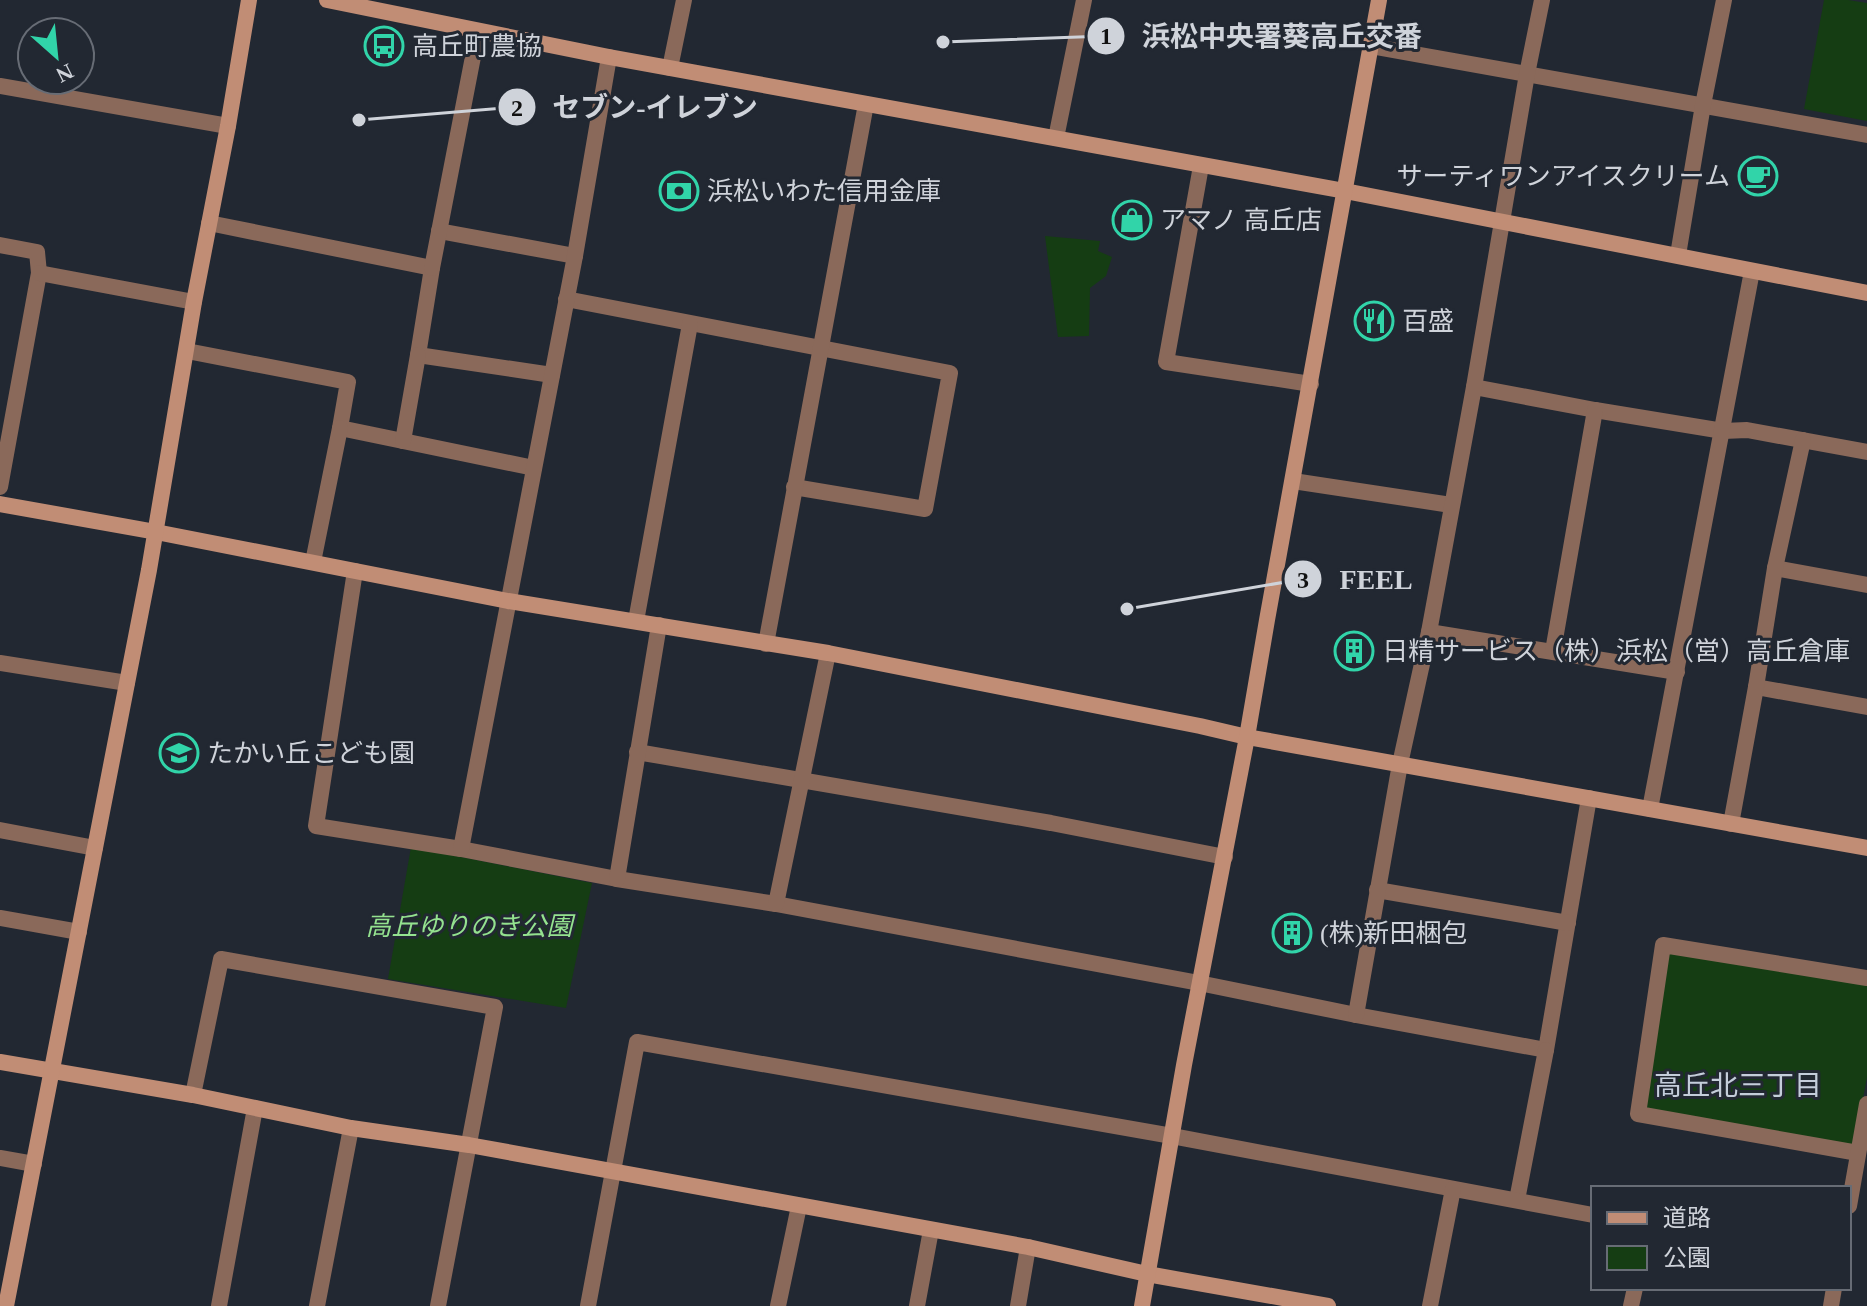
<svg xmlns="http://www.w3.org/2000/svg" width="1867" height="1306" font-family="'Times New Roman','Noto Sans JP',serif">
  <rect width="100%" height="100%" fill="#222832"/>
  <g fill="#153d13">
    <polygon points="1824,0 1848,0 1867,3 1867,121 1804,109"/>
    <polygon points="1045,236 1100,241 1098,251 1112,257 1106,276 1090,288 1089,336 1058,337"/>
    <polygon points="411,847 592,883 566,1008 388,979"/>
    <polygon points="1667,952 1867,983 1867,1077 1854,1147 1645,1110"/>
  </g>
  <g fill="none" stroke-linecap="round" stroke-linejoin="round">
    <g stroke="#8a695a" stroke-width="16">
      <polyline points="1370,46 1867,135"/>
      <polyline points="670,68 684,0"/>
      <polyline points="0,86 228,126"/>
      <polyline points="1056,138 1084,0"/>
      <polyline points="1201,166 1166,362 1311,384"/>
      <polyline points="209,223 432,268 418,355 552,375"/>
      <polyline points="439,231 575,256"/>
      <polyline points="0,245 37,252 39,273 0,487"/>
      <polyline points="1678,255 1703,105 1724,0"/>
      <polyline points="432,268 478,31"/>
      <polyline points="39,273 194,302"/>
      <polyline points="566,299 950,373 925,509 794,487"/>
      <polyline points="187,351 348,382 340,428 534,468"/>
      <polyline points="1474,387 1595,410 1723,431 1747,430 1867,452"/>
      <polyline points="403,441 418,355"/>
      <polyline points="1293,481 1451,505"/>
      <polyline points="313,562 340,428"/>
      <polyline points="1775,568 1867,585"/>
      <polyline points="355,571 316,826 461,849 617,879 776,904 1199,983 1356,1015 1546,1050 1589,798"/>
      <polyline points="636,621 690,324"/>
      <polyline points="1429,632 1677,672"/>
      <polyline points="766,644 866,104"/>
      <polyline points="1553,651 1595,410"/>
      <polyline points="0,663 127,683"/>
      <polyline points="1756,687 1867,707"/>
      <polyline points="637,752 1051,823 1225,857"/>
      <polyline points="1650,809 1752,271"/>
      <polyline points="1731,824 1756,687 1775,568 1803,440"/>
      <polyline points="0,830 95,848"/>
      <polyline points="461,849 575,256 609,57"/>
      <polyline points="617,879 659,625"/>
      <polyline points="1377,890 1568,923"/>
      <polyline points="776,904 828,653"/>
      <polyline points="0,918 79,932"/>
      <polyline points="1356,1015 1400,764 1429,632 1474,387 1527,74 1542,0"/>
      <polyline points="193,1095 221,959 495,1007 438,1306"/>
      <polyline points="1858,1153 1638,1114 1663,945 1867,978"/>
      <polyline points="0,1158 34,1164"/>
      <polyline points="1517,1200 1546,1050"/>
      <polyline points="1849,1206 1867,1104"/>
      <polyline points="219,1306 255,1108"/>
      <polyline points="317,1306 351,1128"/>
      <polyline points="588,1306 637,1042 1172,1136 1593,1215"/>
      <polyline points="778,1306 799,1206"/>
      <polyline points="917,1306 931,1230"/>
      <polyline points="1018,1306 1028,1247"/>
      <polyline points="1430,1306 1453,1189"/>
      <polyline points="1631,1306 1635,1288"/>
      <polyline points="1831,1306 1834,1288"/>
    </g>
    <g stroke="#c18d75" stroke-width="16">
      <polyline points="327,0 609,57 1345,191 1867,293"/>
      <polyline points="0,504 156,532 508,601 828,653 1200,726 1247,737 1867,848"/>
      <polyline points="0,1062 193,1095 351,1128 469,1145 1028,1247 1147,1274 1328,1306"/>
      <polyline points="6,1306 149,570 194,302 228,126 249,0"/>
      <polyline points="1142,1306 1184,1065 1247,737 1267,620 1379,0"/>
    </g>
  </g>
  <defs>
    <g id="bus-ring" transform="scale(2)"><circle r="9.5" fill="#222832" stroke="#31d4a9" stroke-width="1.5"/><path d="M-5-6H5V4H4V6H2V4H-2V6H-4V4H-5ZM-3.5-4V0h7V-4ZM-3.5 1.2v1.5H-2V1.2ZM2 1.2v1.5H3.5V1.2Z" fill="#31d4a9"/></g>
    <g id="cafe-ring" transform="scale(2)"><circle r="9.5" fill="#222832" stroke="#31d4a9" stroke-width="1.5"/><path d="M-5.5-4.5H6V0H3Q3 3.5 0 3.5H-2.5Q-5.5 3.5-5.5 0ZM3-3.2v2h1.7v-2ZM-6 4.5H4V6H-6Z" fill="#31d4a9"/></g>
    <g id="bank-ring" transform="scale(2)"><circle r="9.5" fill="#222832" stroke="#31d4a9" stroke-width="1.5"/><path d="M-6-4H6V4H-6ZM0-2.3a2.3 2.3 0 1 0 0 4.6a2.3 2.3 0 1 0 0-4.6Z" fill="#31d4a9"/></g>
    <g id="shop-ring" transform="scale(2)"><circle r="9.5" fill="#222832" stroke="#31d4a9" stroke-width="1.5"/><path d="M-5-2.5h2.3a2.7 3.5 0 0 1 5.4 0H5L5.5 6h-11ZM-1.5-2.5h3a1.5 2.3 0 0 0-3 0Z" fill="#31d4a9"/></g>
    <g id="restaurant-ring" transform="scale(2)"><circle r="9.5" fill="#222832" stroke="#31d4a9" stroke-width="1.5"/><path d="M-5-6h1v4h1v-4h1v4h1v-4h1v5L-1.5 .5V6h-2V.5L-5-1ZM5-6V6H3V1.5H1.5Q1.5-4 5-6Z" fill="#31d4a9"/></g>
    <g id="building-ring" transform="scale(2)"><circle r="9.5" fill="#222832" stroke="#31d4a9" stroke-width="1.5"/><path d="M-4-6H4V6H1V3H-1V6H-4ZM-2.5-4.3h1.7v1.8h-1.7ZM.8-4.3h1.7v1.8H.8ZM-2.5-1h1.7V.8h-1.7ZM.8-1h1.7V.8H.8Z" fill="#31d4a9"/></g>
    <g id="school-ring" transform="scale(2)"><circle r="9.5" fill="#222832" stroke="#31d4a9" stroke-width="1.5"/><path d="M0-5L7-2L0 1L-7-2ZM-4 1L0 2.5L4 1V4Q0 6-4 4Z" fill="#31d4a9"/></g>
  </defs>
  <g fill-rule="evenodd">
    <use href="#bus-ring" x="384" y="46"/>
    <use href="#cafe-ring" x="1758" y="176"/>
    <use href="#bank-ring" x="679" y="191"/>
    <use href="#shop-ring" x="1132" y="220"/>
    <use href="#restaurant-ring" x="1374" y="321"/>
    <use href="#building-ring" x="1354" y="651"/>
    <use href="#school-ring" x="179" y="753"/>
    <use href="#building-ring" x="1292" y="933"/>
  </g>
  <g text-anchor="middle" stroke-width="6" stroke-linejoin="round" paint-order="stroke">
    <g font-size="26" fill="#cfd3da" stroke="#222832" text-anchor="start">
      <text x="412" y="55">高丘町農協</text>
      <text x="1730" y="185" text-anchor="end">サーティワンアイスクリーム</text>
      <text x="707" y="200">浜松いわた信用金庫</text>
      <text x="1160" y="229">アマノ 高丘店</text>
      <text x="1402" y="330">百盛</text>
      <text x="1382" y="660">日精サービス（株）浜松（営）高丘倉庫</text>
      <text x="207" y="762">たかい丘こども園</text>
      <text x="1320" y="942">(株)新田梱包</text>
    </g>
    <g font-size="26" font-style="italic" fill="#94e28f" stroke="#222832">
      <text x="469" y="935">高丘ゆりのき公園</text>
    </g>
    <g font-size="28" fill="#c4cdda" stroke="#222832">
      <text x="1738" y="1095">高丘北三丁目</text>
    </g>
  </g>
  <path fill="none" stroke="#cfd3da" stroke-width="3" d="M943 42L1106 36M359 120L517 107M1127 609L1303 579"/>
  <g fill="#cfd3da" stroke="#222832" stroke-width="3">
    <circle cx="943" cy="42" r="8"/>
    <circle cx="359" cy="120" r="8"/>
    <circle cx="1127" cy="609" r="8"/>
    <circle cx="1106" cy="36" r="20"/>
    <circle cx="517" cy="107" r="20"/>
    <circle cx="1303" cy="579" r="20"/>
  </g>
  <g font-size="24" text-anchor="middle" font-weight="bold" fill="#111">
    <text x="1106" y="44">1</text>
    <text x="517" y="116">2</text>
    <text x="1303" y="588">3</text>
  </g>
  <g font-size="28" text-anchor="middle" font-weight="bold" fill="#cfd3da" stroke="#222832" stroke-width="6" stroke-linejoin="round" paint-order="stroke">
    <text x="1282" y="46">浜松中央署葵高丘交番</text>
    <text x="655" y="117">セブン-イレブン</text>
    <text x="1376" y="589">FEEL</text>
  </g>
  <rect x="1591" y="1186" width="260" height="104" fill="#222832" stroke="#676c75" stroke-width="2"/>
  <rect x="1607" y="1212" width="40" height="12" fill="#c18d75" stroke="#676c75" stroke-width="2"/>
  <text x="1663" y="1226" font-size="24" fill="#cfd3da">道路</text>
  <rect x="1607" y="1246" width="40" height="24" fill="#153d13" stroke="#676c75" stroke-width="2"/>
  <text x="1663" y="1266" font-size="24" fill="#cfd3da">公園</text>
  <g transform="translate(56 56) rotate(153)"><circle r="38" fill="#222832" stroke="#676c75" stroke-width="2"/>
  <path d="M0-6L14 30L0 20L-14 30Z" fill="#31d4a9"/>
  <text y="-12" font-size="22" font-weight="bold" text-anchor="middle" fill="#cfd3da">N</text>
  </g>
</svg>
